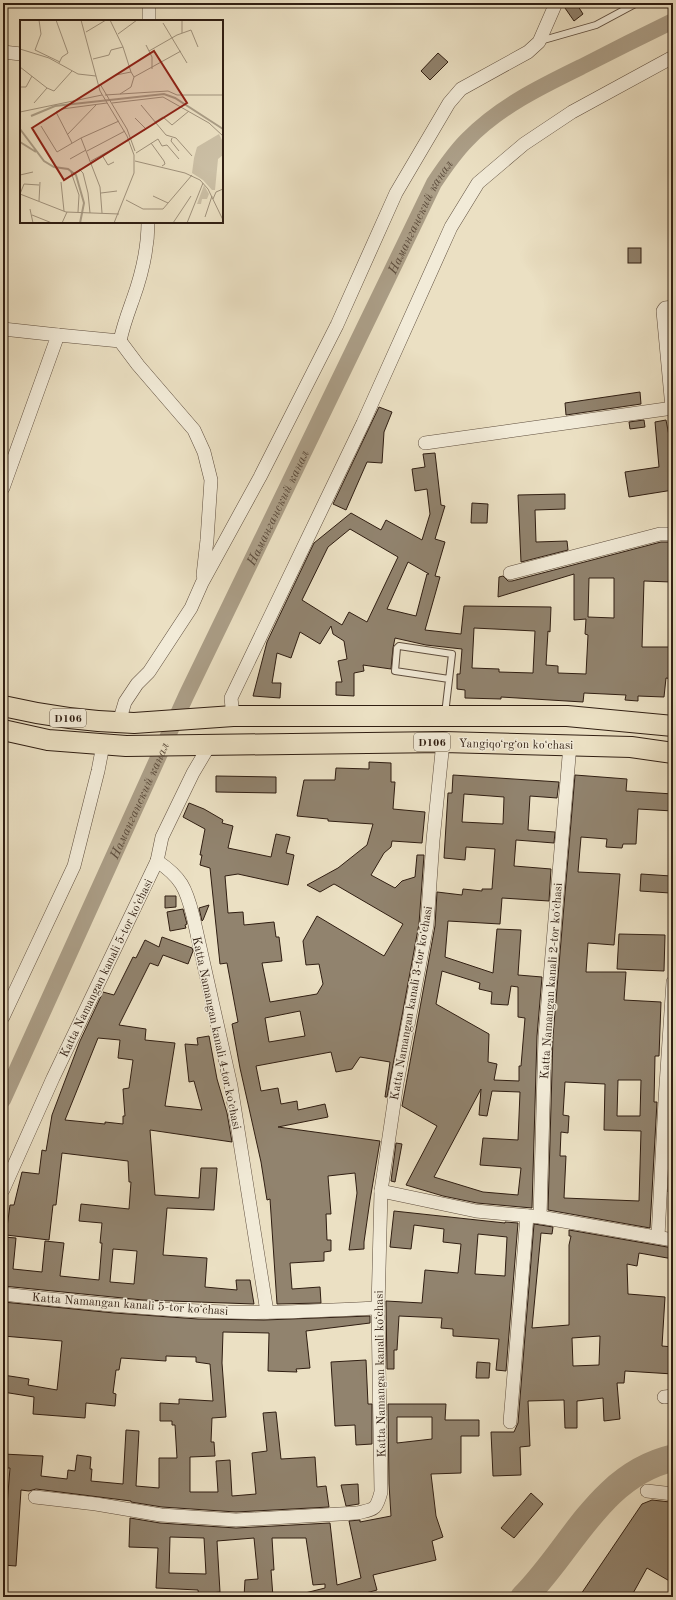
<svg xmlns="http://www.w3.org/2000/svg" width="676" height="1600" font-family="'Old Standard TT',serif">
  <rect width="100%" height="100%" fill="#ebe0c3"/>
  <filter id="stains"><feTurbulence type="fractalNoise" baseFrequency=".005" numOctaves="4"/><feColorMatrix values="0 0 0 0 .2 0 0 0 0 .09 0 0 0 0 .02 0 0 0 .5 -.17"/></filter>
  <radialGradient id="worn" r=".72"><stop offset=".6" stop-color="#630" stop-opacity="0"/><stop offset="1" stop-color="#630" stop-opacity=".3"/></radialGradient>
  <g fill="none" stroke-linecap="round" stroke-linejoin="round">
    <path stroke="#ab9e87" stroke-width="16" id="s1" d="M3,1100L186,696L434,183C444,168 454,153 467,140C499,107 540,87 581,67C612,51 642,36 673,21"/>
    <path stroke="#ab9e87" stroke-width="27" d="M524,1597C572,1549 600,1475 673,1458"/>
  </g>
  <g fill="#91836e" stroke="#301e12" fill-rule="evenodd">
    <polygon points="573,3 576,3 583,14 574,21 565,8"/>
    <polygon points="438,53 448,62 430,80 421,71"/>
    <rect x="628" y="248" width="13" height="15"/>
    <polygon points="640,392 641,404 566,415 565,403"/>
    <polygon points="379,407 392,412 384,432 382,463 367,462 346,510 333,504"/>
    <polygon points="644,420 645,427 630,429 629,422"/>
    <polygon points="666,420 670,441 671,465 673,465 673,490 629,497 625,472 659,467 655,422"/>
    <path d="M435,453L441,505L445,506L435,539L445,542L435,576L440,577L425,630L461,634L464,606L551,607L550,632L548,631L546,665L558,666V673L586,674L588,635L585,634L586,619L574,620V574L498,597L499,577L503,576L508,581H512L661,542H668L672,544L671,582L644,581L642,647H673V679L666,678L664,697L638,696V701L625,700L626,695L584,693L583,702L501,697V699L465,698V690L457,689V674H460L462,649L426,645L395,638L393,648L391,669L363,665L364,671L354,673V696L336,695V682H342L338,661L347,659L344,641L333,634L331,626L320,644L300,632L291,658L277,653L272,683H281L280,698L253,696L267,642L314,543L351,513L381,530L386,520L422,540L430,514L427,489L415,491L412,469L425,467L423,454ZM350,529L398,557L367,622L349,612L342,625L302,600L328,547ZM408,562L429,574H427L416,616L387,609ZM589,578H614V618L588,617ZM474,628L535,631L533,673L499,672V669L472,668Z"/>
    <polygon points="565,494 565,509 535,510 536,542 567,541 568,550 521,562 518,495"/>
    <polygon points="472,503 488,504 487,523 471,523"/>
    <path d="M369,762L391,763V782H395L393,809L425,812L422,843L392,841L391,847L384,853L371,875L395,888L402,881L415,877L417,855H424L419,924L387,1097H385L390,1062L360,1057L352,1069L336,1072L331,1052L256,1066L261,1091L278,1088L281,1104L297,1101L298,1110L325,1104L328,1117L278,1127L380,1141L370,1200L364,1242V1249L349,1250L357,1193L355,1173L328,1176L331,1214H326L327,1240H331V1251L324,1252V1261L290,1263L292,1289L320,1287L321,1303L277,1304L270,1199L267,1200L261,1162L240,1068L232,1024L238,1022L227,963L220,964L210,868L200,865L202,855H200L205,829L183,817L189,803L204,809L223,820L222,823L233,826L228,848L271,857L276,834L290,837L286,853L294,855L288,885L238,874L225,876L228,913L243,912L244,925L274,922L276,937H279L282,961L262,963L270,1002L317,994L323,984L319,964L306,965L303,941L317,916L384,956L403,924L336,885L334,884L320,892L307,885L338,868L367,845L373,824L328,821V819L297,816L304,780H335L336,768L369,769ZM300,1011L305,1036L269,1042L265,1018Z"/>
    <path d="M453,775L559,782L557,798L530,796L528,830L555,832L554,843L516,840L514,866L551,869L549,901L502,898L500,924L448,921L445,957L493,973L497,929L521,930L518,975L542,977L537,1036L532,1208L477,1203L443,1196L406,1185L437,1126L402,1106L435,926L437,892L462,895L463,889L482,891V889H492L495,849L466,847L465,860L444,858L448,793H452ZM464,794L504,797L503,824L462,822ZM442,971L480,983L479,989L492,992L491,1004L508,1005L511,986L518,987V1017L525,1018L521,1066H519V1081L494,1080L497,1064L488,1062L489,1034L436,1004ZM481,1089L479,1115L487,1116L492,1091L520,1092L518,1140L483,1138L480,1165L521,1168L518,1195L483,1192L434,1177Z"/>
    <path d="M575,775L627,779L626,791L673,794V811L638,809L636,844H623L622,848L606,847L607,839L581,837L578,872L620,874L614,945L588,943L586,972H626L624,1000L661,1002L659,1056H655L654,1102H657L650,1228L548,1210L553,1036ZM618,1080H641L640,1116H617ZM565,1082L605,1084L604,1130L641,1131L639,1201L564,1198L566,1156H560L561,1132L568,1133L569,1116L563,1115Z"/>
    <polygon points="216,776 276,777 276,793 216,792"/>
    <polygon points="641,874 671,876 670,893 640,891"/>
    <polygon points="165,896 176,896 176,907 165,908"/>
    <polygon points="209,905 203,920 202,921 199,908"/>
    <polygon points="183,909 187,924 185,925 186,928 170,931 167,912"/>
    <polygon points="619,934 665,935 664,971 617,969"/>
    <path d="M162,937L192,948L193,951L188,964L163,955L158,966L150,963L119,1025L146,1029L145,1040L175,1043L165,1106L202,1110L194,1081L189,1082L185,1044L198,1045L197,1038L209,1036L217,1079L227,1113L232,1142L150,1130L155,1195L199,1198L201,1168H217L214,1210L167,1208L163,1255L207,1258L205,1287L237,1290L236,1280H250L254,1304L143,1300L3,1286V1237L16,1238L13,1269L42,1272L45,1241L64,1243L60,1276L99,1280L102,1243H100L102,1223L79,1221L81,1204L129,1209L131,1182H129L128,1161L62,1153L56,1205H53L49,1240L6,1235L10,1205H14L22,1172L39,1174L42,1150L46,1151L52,1115L80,1041L103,992L114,995L133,957L136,958L145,940L159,947ZM98,1038L120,1040L118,1058L133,1060L129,1088L123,1089L125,1116H123V1124L105,1122V1124L65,1120ZM113,1249L137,1251L134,1284L110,1282Z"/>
    <polygon points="673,1103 673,1192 668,1192"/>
    <polygon points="396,1143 402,1144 395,1182 391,1181"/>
    <path d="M394,1211L505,1223V1222L518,1223L506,1371L496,1370L499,1339L453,1336V1329L441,1328L442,1318L399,1316L397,1350H394V1369H387L386,1301L422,1303L425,1270L458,1273L461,1244L443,1242L444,1229L414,1225L411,1249L390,1247ZM478,1234L507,1237L505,1276L475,1274Z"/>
    <path d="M534,1224L553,1227L552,1234L541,1233L532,1328L569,1325V1245L571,1236H569V1230L673,1248V1259L639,1253L637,1266L627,1264L628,1294L665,1297L662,1346L673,1347V1374L625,1371L624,1383H617L620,1419L604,1421L603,1398L577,1401V1428H565L564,1400L528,1401L530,1446L520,1447L521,1475L493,1476L491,1432H514L518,1423ZM600,1336L599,1365L573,1366L572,1338Z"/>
    <polygon points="3,1302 114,1313 198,1319 264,1320 370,1316 370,1323 306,1331 310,1368 296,1369 297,1372 268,1371 269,1333 223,1332 222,1363 226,1417 212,1418 211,1442 214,1442 215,1456 190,1457 190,1492 218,1492 216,1461 230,1460 232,1496 256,1494 252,1453 267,1451 263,1413 276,1412 281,1459 315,1457 317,1487 326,1486 329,1507 236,1512 162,1507 131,1502 131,1501 36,1489 29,1491 21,1490 16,1566 3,1565 3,1518 6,1518 10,1468 3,1468 3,1454 43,1456 41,1476 67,1479 68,1470 75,1471 77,1455 91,1457 90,1469 92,1469 91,1481 123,1484 126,1430 139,1431 136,1486 159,1488 159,1458 177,1458 175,1425 172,1425 172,1421 160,1421 160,1403 179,1404 179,1399 213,1401 210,1364 196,1362 196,1357 166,1356 166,1361 121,1358 119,1370 116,1370 113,1393 116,1394 115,1406 86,1403 85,1418 33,1414 34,1397 3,1392 3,1375 29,1379 28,1385 57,1390 62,1341 3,1336"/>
    <polygon points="366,1360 368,1404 372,1404 372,1444 356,1445 355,1425 335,1426 331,1362"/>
    <polygon points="477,1362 490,1363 489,1378 476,1378"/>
    <path d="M388,1404H446L445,1420H479V1436H461V1473L431,1474L436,1516L443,1537L432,1541L436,1560L373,1575L377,1590L351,1597H306L305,1593L325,1588V1584L313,1585L306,1538H272L274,1570H271L273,1597H244L245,1580L258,1579L254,1538L217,1541L220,1592L211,1593V1597H199L198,1590L156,1588L158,1548L129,1547L130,1518L160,1523L236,1528L330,1523L337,1585L361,1578L349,1521L360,1520V1522L391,1516L389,1484ZM397,1417H432V1439L397,1443ZM170,1537L204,1538L206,1574L169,1573Z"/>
    <polygon points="358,1484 359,1504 346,1506 341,1485"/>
    <polygon points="531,1493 543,1504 514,1538 501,1528"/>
    <polygon points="652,1500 670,1502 673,1504 673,1583 647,1568 631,1597 579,1597 642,1504"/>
  </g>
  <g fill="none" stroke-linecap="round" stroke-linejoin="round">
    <g stroke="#5f4e3e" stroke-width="8">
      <g id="service">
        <polyline points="540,41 596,25 637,3"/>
        <polyline points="445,714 452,654 399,646 397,648 395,671 449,679"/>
      </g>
    </g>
    <g stroke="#5f4e3e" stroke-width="14">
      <g id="minor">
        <polyline points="149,21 149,3"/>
        <polyline points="3,52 21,54"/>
        <polyline points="3,329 58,335 3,488"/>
        <polyline points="58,335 120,341 138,365 194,430 204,452 211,480 207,540 203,575"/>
        <path d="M120,341C123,326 128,313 133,299C142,274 148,248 148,222"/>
        <polyline points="672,408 663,311 665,308 673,307"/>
        <polyline points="425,443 673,408"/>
        <polyline points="510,573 660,534 670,534 673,536"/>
        <polyline points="233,716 231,698 363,423 451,227 478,183 524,144 572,112 673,57"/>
        <polyline points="119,722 125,702 137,684 149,672 191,608 202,583 260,477 337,325 396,193 449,103 461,89 528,52 539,42 556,3"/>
        <path d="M157,861C181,877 186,888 193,916L231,1086L267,1312"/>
        <polyline points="3,1017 74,866 98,771 103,745"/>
        <polyline points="3,1190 53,1078 157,861 162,837 193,773 209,746"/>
        <polyline points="381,1191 476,1211 540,1217 673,1240"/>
        <polyline points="540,1217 545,1036 570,745"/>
        <polyline points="658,1237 665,1100 673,982"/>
        <path d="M3,1294C77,1302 152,1310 226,1312C277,1314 327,1310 378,1308"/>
        <polyline points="664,1397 673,1396"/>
        <polyline points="510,1422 527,1216"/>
        <polyline points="647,1491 673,1494"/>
        <path d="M35,1497L96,1504L161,1515L236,1520L357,1513C374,1509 376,1511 381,1492L378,1308L381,1191L397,1083L427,925L433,840L443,742"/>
      </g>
    </g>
    <g stroke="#301e12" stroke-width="22">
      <g id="primary">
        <path d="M3,706C46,716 90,722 134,723L233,716H567L673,726"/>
        <polyline points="3,730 48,740 126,746 443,742 631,747 673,753"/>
      </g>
    </g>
    <use href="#service" stroke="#f2ebd8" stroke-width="6"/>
    <use href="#minor" stroke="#f2ebd8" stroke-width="13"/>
    <use href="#primary" stroke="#ebe0c3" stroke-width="20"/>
  </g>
  <g text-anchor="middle" stroke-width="3" stroke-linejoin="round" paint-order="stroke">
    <g fill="#f2ebd8" stroke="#6a5c4d" stroke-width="1">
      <rect x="50" y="709" width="36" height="18" rx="3"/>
      <rect x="414" y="733" width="36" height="18" rx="3"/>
    </g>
    <g font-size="11" font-weight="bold" fill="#301e12">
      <text x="68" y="722">D106</text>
      <text x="432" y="746">D106</text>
    </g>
    <g font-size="12" fill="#301e12" stroke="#f2ebd8">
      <text transform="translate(516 744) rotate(1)" y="4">Yangiqoʻrgʻon koʻchasi</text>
      <text transform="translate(106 968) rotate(-64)" y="4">Katta Namangan kanali 5-tor koʻchasi</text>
      <text transform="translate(551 981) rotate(-86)" y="4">Katta Namangan kanali 2-tor koʻchasi</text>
      <text transform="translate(411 1003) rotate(-80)" y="4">Katta Namangan kanali 3-tor koʻchasi</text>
      <text transform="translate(217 1033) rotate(78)" y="4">Katta Namangan kanali 4-tor koʻchasi</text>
      <text transform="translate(130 1304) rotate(4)" y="4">Katta Namangan kanali 5-tor koʻchasi</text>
      <text transform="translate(380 1374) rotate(-91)" y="4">Katta Namangan kanali koʻchasi</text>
    </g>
    <g font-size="13" font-style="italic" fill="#5b4b3b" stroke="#f2ebd8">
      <text dy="5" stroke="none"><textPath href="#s1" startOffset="977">Наманганский канал</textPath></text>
      <text dy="5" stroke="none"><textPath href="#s1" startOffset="653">Наманганский канал</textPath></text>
      <text dy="5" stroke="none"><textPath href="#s1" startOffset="329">Наманганский канал</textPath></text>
    </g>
  </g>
  <g transform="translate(20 20)">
    <rect width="203" height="203" fill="#ebe0c3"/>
    <path d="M199,114L203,122V135L198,139L195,170H192L183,160L172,153L174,138L177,127ZM184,165L189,174L187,179H182L181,184H177Z" fill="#cbbfa5"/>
    <path fill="none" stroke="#ab9e87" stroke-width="2" d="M11,96L35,86L144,74L155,78L203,109M0,109L24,141L34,147L48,149L56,155L64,183L60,203M0,122L16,132"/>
    <path fill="none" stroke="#a0927c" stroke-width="1" d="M19,0L21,14L15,30L40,42M36,0L48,33L42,37L39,43M61,0L80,71L107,116L114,135V153L94,203M90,0L103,27M143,3L167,43M66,12L86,0M162,13V0M98,14L117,0M126,25L132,37V49M0,29L29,38L58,54L76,56M129,31L157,15L171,10L178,27M73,39L89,35L91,30L103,27L111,52L96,55M0,47L27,68L34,71L52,51M114,57L161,31M80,64L107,109L115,131M0,67H6L12,56M100,74L111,67L114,57L111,52M85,75L148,71L157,75H203M14,83L27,68M92,83L143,77L189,103L203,116M121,85L146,115L156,118L172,136M0,92L82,75M135,102L143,97L152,105L169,91M21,106L37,132L61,118L99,101M47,115L76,85M61,118L80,167L82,193M111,118L126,109L115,98M152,118L151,121L159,131M52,123L36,92L42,89L87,83M131,123L144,141L145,144L142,146M67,131L105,111M116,133L138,119L142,126L147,125L159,139M82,135L88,145L94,142M50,139L66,130M71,141L109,120M115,141L165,153L180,160L188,169L203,200M59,149L63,153L68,173L70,193M51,152L59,175L58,192M0,155L13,152M41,162L44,191M81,173L97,171M0,174L4,164L19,165M0,174L46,192L99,194M133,176L148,183M193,179L196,172L203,169M106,180L123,189H143L172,155M19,181L20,162M10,189L13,203M12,195L32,203M185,197L192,176M42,203L47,192M153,203L171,176M167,203L183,163"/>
    <path fill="#8f2418" fill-opacity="0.15" stroke="#8f2418" stroke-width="2" d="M134,31L167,83L44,160L12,108Z"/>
    <rect width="203" height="203" fill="none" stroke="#301e12" stroke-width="2"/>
  </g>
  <rect width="676" height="1600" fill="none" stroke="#ebe0c3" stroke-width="16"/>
  <rect x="4" y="4" width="668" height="1592" fill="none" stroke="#301e12" stroke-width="2"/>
  <rect x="8" y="8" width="660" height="1584" fill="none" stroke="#301e12"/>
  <rect width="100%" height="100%" filter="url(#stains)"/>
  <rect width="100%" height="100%" fill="url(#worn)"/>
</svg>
